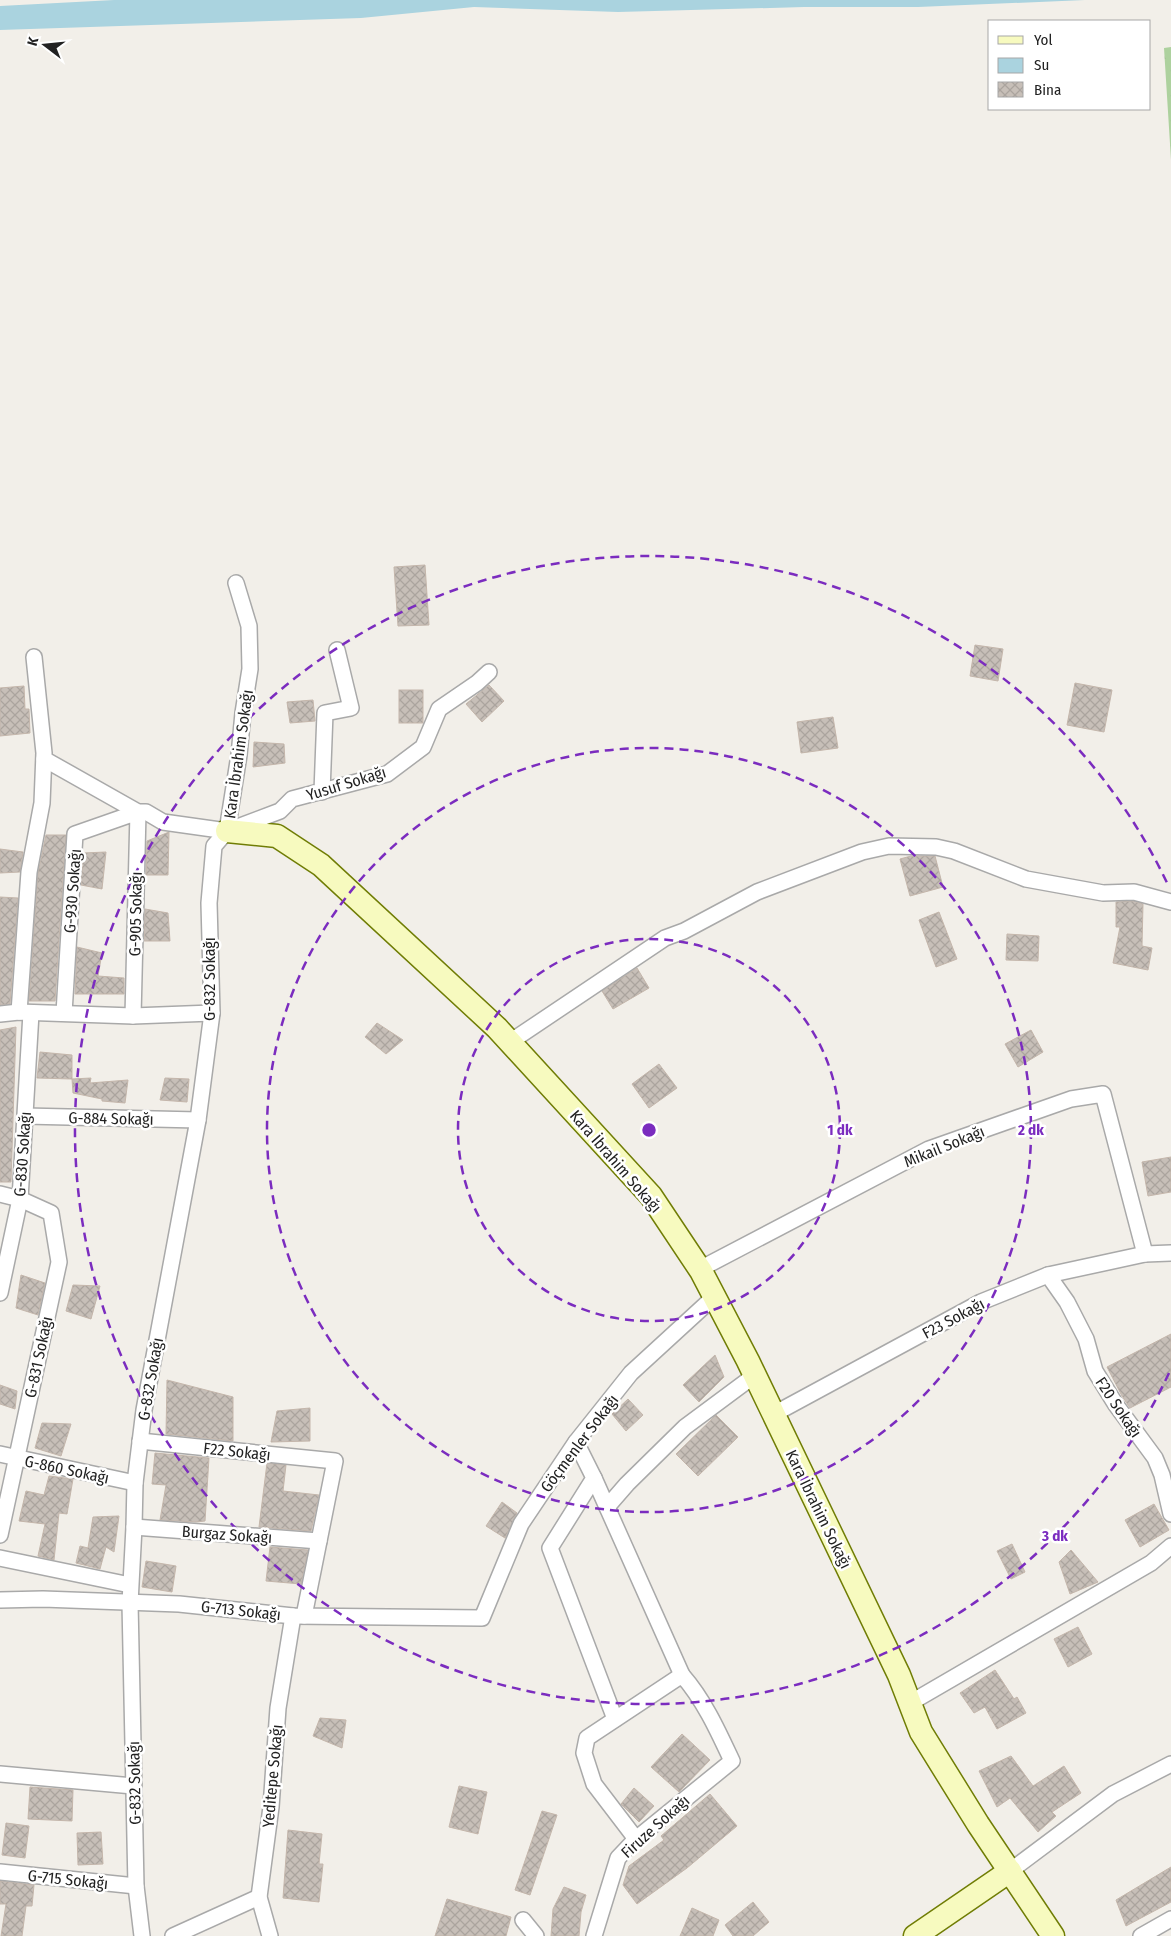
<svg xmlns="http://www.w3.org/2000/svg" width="1171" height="1936" font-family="'Fira Sans Condensed',sans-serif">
  <defs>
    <pattern id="forest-firs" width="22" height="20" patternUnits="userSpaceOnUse" patternTransform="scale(1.25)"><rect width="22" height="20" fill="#add19e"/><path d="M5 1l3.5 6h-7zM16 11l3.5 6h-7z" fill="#95b388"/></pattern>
    <pattern id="building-cross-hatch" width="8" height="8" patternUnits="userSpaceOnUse" patternTransform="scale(1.25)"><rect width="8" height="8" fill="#c7bfb8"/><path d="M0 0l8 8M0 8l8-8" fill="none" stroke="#aba49e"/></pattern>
  </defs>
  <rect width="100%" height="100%" fill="#f2efe9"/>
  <polygon fill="url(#forest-firs)" points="1171,47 1171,160 1164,48"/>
  <polygon fill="#aad3df" points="114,0 1085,0 918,7 804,7 618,12 474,7 361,18 0,30 0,6"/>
  <g fill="url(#building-cross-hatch)" stroke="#c4b6ab">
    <polygon points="425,565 429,625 398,626 394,567"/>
    <polygon points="975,645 1003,649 998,681 970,676"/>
    <polygon points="1075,683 1112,690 1104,732 1067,725"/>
    <polygon points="489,685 504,701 482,722 466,704"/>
    <polygon points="24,686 25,709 29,709 30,733 0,736 0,688"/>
    <rect x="399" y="690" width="24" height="33"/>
    <polygon points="313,700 315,721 290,723 287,702"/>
    <polygon points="833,717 838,748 801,753 797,722"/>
    <polygon points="254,742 284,744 285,763 253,767"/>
    <polygon points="169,832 168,875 146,875 147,841"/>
    <polygon points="46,835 66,835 55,1001 29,1001 38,873"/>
    <polygon points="0,849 23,852 20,872 0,873"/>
    <polygon points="106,852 102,889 81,885 83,853"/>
    <polygon points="911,856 935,856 943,887 910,896 900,859"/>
    <polygon points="0,897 18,898 10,1004 0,1005"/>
    <polygon points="1133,901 1143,904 1142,946 1152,948 1148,970 1113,963 1120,927 1116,927 1116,902"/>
    <polygon points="145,909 168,913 170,941 144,941"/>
    <polygon points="939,912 957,959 936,967 919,920"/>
    <polygon points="1007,934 1039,936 1038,961 1006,960"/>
    <polygon points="77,947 102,953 98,976 124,978 124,994 75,994"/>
    <polygon points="637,968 649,988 613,1009 602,991"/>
    <polygon points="377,1023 403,1040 386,1054 365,1037"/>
    <polygon points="16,1027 11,1182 0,1182 0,1030"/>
    <polygon points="1031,1030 1043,1052 1018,1067 1005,1044"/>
    <polygon points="40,1052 72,1055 72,1079 37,1078"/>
    <polygon points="659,1064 677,1088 649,1108 632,1084"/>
    <polygon points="91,1078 90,1083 128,1080 125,1103 102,1101 102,1099 73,1093 72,1079"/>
    <polygon points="165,1078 189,1079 187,1102 160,1100"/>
    <polygon points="1171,1157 1171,1192 1148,1196 1142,1162"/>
    <polygon points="21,1275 45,1283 38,1315 16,1308"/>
    <polygon points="73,1285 100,1286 91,1319 66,1311"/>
    <polygon points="1171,1334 1171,1387 1130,1408 1122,1396 1107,1367"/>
    <polygon points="715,1355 724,1377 699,1402 683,1385"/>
    <polygon points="167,1380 233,1397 233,1441 166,1434"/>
    <polygon points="0,1385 17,1391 15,1409 0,1404"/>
    <polygon points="628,1399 643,1415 626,1431 612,1414"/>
    <polygon points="310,1408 310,1441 271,1442 277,1411"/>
    <polygon points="716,1415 738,1437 698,1476 676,1454"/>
    <polygon points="42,1423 71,1424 61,1456 35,1448"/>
    <polygon points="155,1453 209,1458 205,1521 196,1522 160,1520 166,1485 152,1484"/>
    <polygon points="267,1463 286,1465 283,1491 319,1495 311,1531 259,1527"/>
    <polygon points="49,1476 73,1479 67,1514 59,1513 54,1560 38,1556 45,1524 19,1521 26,1491 44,1495"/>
    <polygon points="502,1502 517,1513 505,1538 486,1526"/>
    <polygon points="1154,1504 1169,1530 1140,1547 1125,1520"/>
    <polygon points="119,1516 114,1552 106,1547 100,1569 76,1563 80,1546 88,1548 93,1517"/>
    <polygon points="1012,1544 1025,1572 1011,1579 997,1551"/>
    <polygon points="270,1547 308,1550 301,1584 266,1581"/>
    <polygon points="1071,1550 1098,1582 1070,1594 1059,1562"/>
    <polygon points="146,1561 176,1566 172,1592 142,1587"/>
    <polygon points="1078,1627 1092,1654 1068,1667 1054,1639"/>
    <polygon points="995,1670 1014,1699 1017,1697 1026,1713 997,1729 985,1707 974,1713 960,1693"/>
    <polygon points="320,1718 346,1720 342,1748 313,1736"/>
    <polygon points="682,1734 710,1760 679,1792 651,1767"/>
    <polygon points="1011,1756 1033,1786 1064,1766 1081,1793 1052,1812 1056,1816 1038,1832 1010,1798 997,1807 979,1771"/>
    <polygon points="459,1786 487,1792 478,1834 449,1827"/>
    <polygon points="30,1787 73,1790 72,1821 28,1819"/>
    <polygon points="634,1788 654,1806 639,1822 621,1804"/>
    <polygon points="710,1794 737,1826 687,1868 637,1904 623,1885 629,1866 664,1840 661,1836"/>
    <polygon points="542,1811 557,1815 530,1895 515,1890"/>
    <polygon points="6,1823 29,1826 25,1858 2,1855"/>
    <polygon points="288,1830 322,1834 319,1864 323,1864 319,1902 283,1898"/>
    <polygon points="101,1832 103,1864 78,1865 77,1833"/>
    <polygon points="1171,1867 1171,1902 1126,1926 1116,1900"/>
    <polygon points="0,1881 34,1885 32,1906 26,1906 22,1936 1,1936 6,1904 0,1904"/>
    <polygon points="564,1887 586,1895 581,1912 579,1936 551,1936 553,1909"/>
    <polygon points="447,1899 511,1917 506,1936 435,1936"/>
    <polygon points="753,1902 769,1922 753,1936 733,1936 725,1925"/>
    <polygon points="692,1908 719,1920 713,1936 680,1936"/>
  </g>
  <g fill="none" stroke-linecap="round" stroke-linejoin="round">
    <g stroke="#a9a9a9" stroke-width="18">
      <g id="street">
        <polyline points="44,759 138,812 146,812 163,822 227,831"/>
        <polyline points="322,792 325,713 351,708 337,650"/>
        <polyline points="227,831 239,755 243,713 250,669 249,626 236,583"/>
        <polyline points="19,1012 29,872 42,803 44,753 34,657"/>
        <polyline points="64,1013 75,834 138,812 133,1016"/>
        <polyline points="0,1014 19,1012 133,1016 212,1013"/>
        <polyline points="510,1042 665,938 684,931 757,892 862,852 889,846 936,847 954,851 1026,879 1103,893 1134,892 1171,902"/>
        <polyline points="25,1116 198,1120"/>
        <polyline points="0,1194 20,1199 51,1213 59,1262 0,1535"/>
        <polyline points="700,1269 929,1149 1071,1099 1103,1094 1145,1254"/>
        <polyline points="1048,1275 1067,1302 1086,1339 1095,1371 1116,1405 1155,1458 1162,1475 1171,1514"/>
        <polyline points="0,1293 20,1199 31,1013"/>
        <polyline points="774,1414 981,1302 1048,1275 1145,1254 1171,1253"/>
        <polyline points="140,1441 335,1461 304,1616"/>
        <polyline points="576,1442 594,1478 550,1548 615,1719"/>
        <polyline points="0,1454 135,1483"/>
        <polyline points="594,1478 682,1675"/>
        <polyline points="607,1507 627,1484 685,1427 755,1375"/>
        <polyline points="134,1527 319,1541"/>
        <polyline points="0,1558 130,1585"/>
        <polyline points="0,1600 43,1599 179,1604 293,1616 482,1618 521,1524 576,1442 631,1373 715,1296"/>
        <polyline points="910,1703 1151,1563 1171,1546"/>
        <polyline points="0,1774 133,1786"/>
        <polyline points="1010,1871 1113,1794 1171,1764"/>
        <polyline points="0,1872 136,1886"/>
        <polyline points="523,1920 536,1936"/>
        <polyline points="142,1936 136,1886 130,1603 134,1527 135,1483 144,1410 198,1120 212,1013 209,903 214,846 227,831 280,811 292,799 387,774 423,747 439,709 477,683 489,672"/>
        <polyline points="173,1936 259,1897"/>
        <polyline points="270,1936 259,1897 271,1807 278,1708 293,1616"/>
        <path d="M594,1936L618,1858L636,1839L732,1761C718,1731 704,1700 682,1675L587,1738L584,1753L594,1784L636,1839"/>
        <polyline points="1141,1936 1171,1919"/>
      </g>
    </g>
    <g stroke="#707d05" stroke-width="25">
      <g id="secondary">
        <polyline points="227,831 277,836 321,865 497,1028 651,1196 701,1271 748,1361 899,1675 921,1732 978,1824 1053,1936"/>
        <polyline points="915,1936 1010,1871"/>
      </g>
    </g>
    <use href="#street" stroke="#fff" stroke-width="15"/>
    <use href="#secondary" stroke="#f7fabf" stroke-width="22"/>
  </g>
  <g fill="none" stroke="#7b2cbf" stroke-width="2.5" stroke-dasharray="9 6">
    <circle cx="649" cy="1130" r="191"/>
    <circle cx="649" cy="1130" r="382"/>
    <path d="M1169 1373A574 574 0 1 1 1169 887"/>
  </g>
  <g text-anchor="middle" stroke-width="5" stroke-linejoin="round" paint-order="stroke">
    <g font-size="16" fill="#222" stroke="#fff">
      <text transform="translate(238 754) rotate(-82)" y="6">Kara İbrahim Sokağı</text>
      <text transform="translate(346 783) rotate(-17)" y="6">Yusuf Sokağı</text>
      <text transform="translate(72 891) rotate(-86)" y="6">G-930 Sokağı</text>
      <text transform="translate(135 914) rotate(-89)" y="6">G-905 Sokağı</text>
      <text transform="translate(209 979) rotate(-90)" y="6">G-832 Sokağı</text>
      <text transform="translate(111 1118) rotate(1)" y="6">G-884 Sokağı</text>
      <text transform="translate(944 1146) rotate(-22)" y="6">Mikail Sokağı</text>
      <text transform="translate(22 1154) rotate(-86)" y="6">G-830 Sokağı</text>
      <text transform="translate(616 1161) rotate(49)" y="6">Kara İbrahim Sokağı</text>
      <text transform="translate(953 1318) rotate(-28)" y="6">F23 Sokağı</text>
      <text transform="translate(38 1357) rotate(-78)" y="6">G-831 Sokağı</text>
      <text transform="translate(150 1379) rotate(-80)" y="6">G-832 Sokağı</text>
      <text transform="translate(1119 1407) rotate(56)" y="6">F20 Sokağı</text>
      <text transform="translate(579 1443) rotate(-53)" y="6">Göçmenler Sokağı</text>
      <text transform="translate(237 1451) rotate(6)" y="6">F22 Sokağı</text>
      <text transform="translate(67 1469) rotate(12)" y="6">G-860 Sokağı</text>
      <text transform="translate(819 1509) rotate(64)" y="6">Kara İbrahim Sokağı</text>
      <text transform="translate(227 1534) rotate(4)" y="6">Burgaz Sokağı</text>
      <text transform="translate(241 1610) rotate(6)" y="6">G-713 Sokağı</text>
      <text transform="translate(272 1776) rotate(-85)" y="6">Yeditepe Sokağı</text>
      <text transform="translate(134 1783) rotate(-91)" y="6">G-832 Sokağı</text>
      <text transform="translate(655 1826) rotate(-42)" y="6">Firuze Sokağı</text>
      <text transform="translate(68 1879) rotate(6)" y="6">G-715 Sokağı</text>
    </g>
  </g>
  <circle cx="649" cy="1130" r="8" fill="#7b2cbf" stroke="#fff" stroke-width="2.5"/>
  <g font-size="15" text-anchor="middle" font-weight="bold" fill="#7b2cbf" stroke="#fff" stroke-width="5" stroke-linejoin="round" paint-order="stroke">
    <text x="840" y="1135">1 dk</text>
    <text x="1031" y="1135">2 dk</text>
    <text x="1055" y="1541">3 dk</text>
  </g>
  <rect x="988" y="20" width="162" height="90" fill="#ffffff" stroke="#a7a7a7"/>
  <rect x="998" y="36" width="25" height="8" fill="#f7fabf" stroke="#a7a7a7"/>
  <text x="1034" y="45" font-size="15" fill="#222222">Yol</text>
  <rect x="998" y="58" width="25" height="15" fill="#aad3df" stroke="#a7a7a7"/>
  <text x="1034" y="70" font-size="15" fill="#222222">Su</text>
  <rect x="998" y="82" width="25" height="15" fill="url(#building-cross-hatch)" stroke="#a7a7a7"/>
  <text x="1034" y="95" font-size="15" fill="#222222">Bina</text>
  <g transform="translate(45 45) rotate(286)" stroke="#ffffff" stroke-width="4" paint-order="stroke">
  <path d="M0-4L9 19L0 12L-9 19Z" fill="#222222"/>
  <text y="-8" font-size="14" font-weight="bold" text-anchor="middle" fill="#222222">K</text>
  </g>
</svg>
